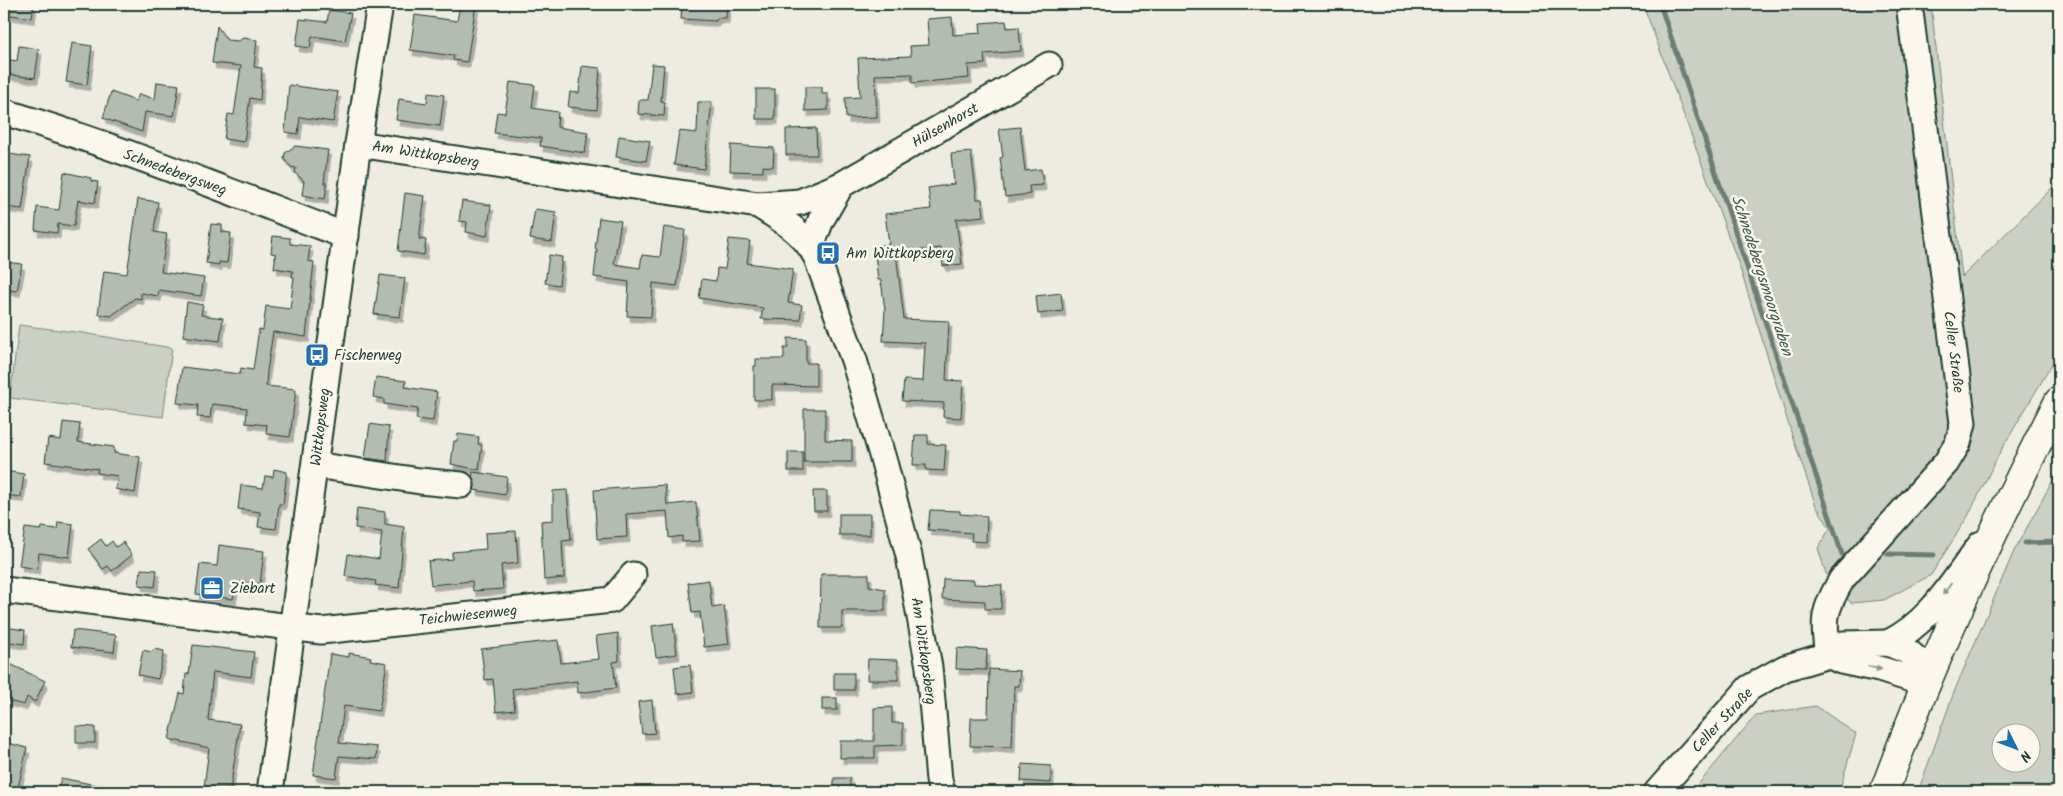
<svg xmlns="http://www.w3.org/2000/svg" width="2063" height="796" font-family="Kalam,sans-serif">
  <defs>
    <filter id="shadow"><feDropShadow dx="3" dy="5.5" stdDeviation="0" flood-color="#0004"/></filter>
  </defs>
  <rect width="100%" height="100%" fill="#eeece1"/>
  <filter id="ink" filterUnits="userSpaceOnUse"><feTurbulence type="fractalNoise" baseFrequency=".02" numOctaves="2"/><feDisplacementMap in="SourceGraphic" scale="10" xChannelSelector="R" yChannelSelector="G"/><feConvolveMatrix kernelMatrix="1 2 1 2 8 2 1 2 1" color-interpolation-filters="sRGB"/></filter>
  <g filter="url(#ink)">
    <g fill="#cbcfc4" stroke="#75867c" fill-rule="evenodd">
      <polygon points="1643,4 1931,4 1962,277 2059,181 2059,352 1999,454 1968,516 1931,575 1884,600 1851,603 1826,574 1818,548 1830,528 1816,506 1791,432 1739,265"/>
      <polygon points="19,325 83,333 172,348 163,417 10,398"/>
      <path d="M2059,469V792H1918L1954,692L2014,551ZM2000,734H2030V764H2000Z"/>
      <polygon points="1816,706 1856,734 1839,792 1692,792 1756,715"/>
    </g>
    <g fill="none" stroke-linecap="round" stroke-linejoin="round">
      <g stroke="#6c7d74" stroke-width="5">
        <polyline points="1660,4 1842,554"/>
        <polyline points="2025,543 2059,542"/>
        <polyline points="1888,554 1934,555"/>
      </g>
    </g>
    <g fill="#b4bbb0" stroke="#1f3d34" filter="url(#shadow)">
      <polygon points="4,4 34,4 32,18 4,14"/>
      <polygon points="460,4 476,4 467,62 453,60 454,56 410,50 415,15 457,21"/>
      <polygon points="682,4 727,4 726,18 717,18 716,21 681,19"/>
      <polygon points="329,10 351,13 345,41 312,36 310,48 296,46 300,19 327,22"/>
      <polygon points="952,17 953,35 981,33 980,23 1006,21 1007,28 1019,27 1021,51 984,54 985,64 968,65 969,78 912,83 912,74 875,75 877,117 846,118 845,98 860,97 858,58 911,56 910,46 929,45 927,19"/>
      <polygon points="217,26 227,40 239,41 243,38 257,40 254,67 262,68 260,100 250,98 244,142 224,139 228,114 234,115 241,66 212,63"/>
      <polygon points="72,43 92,46 87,85 66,82"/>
      <polygon points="19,46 39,49 35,78 4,74 4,59 17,61"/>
      <polygon points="652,64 664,65 661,101 665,102 664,116 638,114 639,100 648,100"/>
      <polygon points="582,66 600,68 597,110 568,107 570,92 579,93"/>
      <polygon points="157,82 179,85 174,116 145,112 142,132 103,118 111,92 136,101 139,94 155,99"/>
      <polygon points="510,82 535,85 532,108 558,112 557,127 588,132 585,153 540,146 541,138 494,133 497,112 505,113"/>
      <polygon points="289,85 338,92 333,122 300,117 298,134 285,132"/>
      <polygon points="805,87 822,87 822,94 828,94 828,110 805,111"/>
      <rect x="756" y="89" width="19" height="30"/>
      <polygon points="428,93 444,95 440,126 396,120 399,99 427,103"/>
      <polygon points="698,102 712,102 704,169 674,165 679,131 697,133"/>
      <polygon points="1020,127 1025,171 1041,169 1043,185 1029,186 1030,194 1005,197 1000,158 1003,157 999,129"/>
      <polygon points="816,128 817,155 786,155 786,129"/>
      <polygon points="619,136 650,141 646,161 616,157"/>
      <polygon points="731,145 774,148 773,167 763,166 763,172 730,171"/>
      <polygon points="295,146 328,150 324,183 327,183 325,199 302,195 304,181 295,173 296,168 291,167 284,159 285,153"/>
      <polygon points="971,152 977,199 982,199 984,216 956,219 962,264 943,266 941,248 896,253 904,319 949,321 946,380 963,381 961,418 943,417 944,403 902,401 904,380 923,381 925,343 883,341 885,310 881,280 878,280 874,246 889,244 885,214 931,209 928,188 954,184 951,154"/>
      <polygon points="9,154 30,157 22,209 4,207"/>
      <polygon points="64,172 91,178 91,181 98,182 95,203 78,200 74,226 58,224 57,233 35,230 37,207 59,210"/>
      <polygon points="405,193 425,196 419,239 426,240 424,255 398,251"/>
      <polygon points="138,199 158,202 154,232 167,234 161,272 204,278 201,296 159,290 158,296 141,293 141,299 135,298 111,316 98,314 104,271 127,274"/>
      <polygon points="462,201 491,205 487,236 466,232 467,222 459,221"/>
      <polygon points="535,209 556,212 552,242 530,239"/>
      <polygon points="599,218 621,221 614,264 640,268 642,255 660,257 664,227 685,230 677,286 653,283 651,317 627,316 629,282 594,277 597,249 595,249"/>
      <polygon points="211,224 222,225 222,232 231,233 227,263 219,262 219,265 206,263"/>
      <polygon points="273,236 290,238 290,244 310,246 308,261 314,262 306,337 273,332 267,371 266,386 296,389 290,437 266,434 267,425 246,423 247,408 212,404 210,418 197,417 198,405 177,403 182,367 240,374 241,368 253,370 259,329 263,330 266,306 290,309 294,277 292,277 293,271 274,268 276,254 271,253"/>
      <polygon points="729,239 750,241 747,263 793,269 788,303 802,305 800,320 761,319 763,308 699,298 702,279 716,281 717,268 725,269"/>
      <polygon points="549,255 562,257 559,285 545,283"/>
      <polygon points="4,262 22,264 17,291 4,289"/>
      <polygon points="380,275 405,278 400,317 374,314"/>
      <polygon points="1061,293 1063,311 1038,314 1036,296"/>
      <polygon points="187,302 203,305 201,315 223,318 220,341 183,336"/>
      <polygon points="788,338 806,339 806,363 816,363 816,386 772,385 772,400 754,400 754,366 756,366 756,359 784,359 784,348 788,348"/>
      <polygon points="376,377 406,381 405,387 437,392 433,421 416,419 418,409 384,404 384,399 373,397"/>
      <polygon points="804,409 825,409 825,440 852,441 852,462 804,462"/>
      <polygon points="63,422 80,424 78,442 114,447 114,453 140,457 135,493 115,489 118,476 97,473 98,469 45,462 48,438 61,440"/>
      <polygon points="370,424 389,427 387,461 365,458"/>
      <polygon points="458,434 479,437 478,444 482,445 479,470 451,464 454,441 457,441"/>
      <polygon points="915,435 928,435 928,444 946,445 944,471 926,470 926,465 913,465"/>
      <rect x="788" y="452" width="15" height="19"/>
      <polygon points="274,469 287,472 283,504 279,504 276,529 258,527 260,512 238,509 241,485 263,488 265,476 273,477"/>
      <polygon points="4,471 24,474 21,497 4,495"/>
      <polygon points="473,472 507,477 505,495 474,490 475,486 472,477"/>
      <polygon points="665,485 667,505 696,502 700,541 682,542 682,536 669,538 667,511 626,514 627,537 597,539 594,490"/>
      <polygon points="567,490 571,540 562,541 564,578 544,580 541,521 553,520 553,491"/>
      <polygon points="813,491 827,491 827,511 814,511"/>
      <polygon points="357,508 385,512 385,524 404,527 399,588 375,585 376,581 345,576 348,554 379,559 382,532 355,528"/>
      <polygon points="930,510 960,511 960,514 987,516 986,542 971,541 972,533 928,530"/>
      <rect x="839" y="514" width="31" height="21"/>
      <polygon points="58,522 73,524 69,557 39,553 37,569 19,566 25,528 41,530 42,527 57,529"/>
      <polygon points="516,531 518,563 501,565 503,589 473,591 472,581 431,585 428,561 452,559 452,552 486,549 485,533"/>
      <polygon points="101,539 106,546 112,541 116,547 123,542 132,555 112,571 108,566 103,569 88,549"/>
      <polygon points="219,545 264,551 260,584 236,582 233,599 196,594 200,564 217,566"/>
      <polygon points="141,569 157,570 155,587 139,585"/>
      <polygon points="821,574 869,574 869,586 885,589 885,611 842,611 842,628 820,628"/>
      <polygon points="943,579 974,580 974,584 1002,585 1001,609 985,609 985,601 942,599"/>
      <polygon points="709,580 712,608 724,606 729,644 704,647 700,612 692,613 688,583"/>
      <polygon points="673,623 677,654 656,657 652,626"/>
      <polygon points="4,627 25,630 24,644 4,641"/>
      <polygon points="73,630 116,635 114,652 71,647"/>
      <polygon points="618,633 619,661 613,662 616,688 578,693 577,681 512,689 515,710 496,712 493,679 485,680 481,649 558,640 561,663 599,659 596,636"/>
      <polygon points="193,645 254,652 251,677 213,672 208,720 240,724 230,790 204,787 209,748 169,739 180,693 184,694 186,674 189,674"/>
      <polygon points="957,648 987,650 986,670 956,669"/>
      <polygon points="155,649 164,651 158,679 138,675 143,650 151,652"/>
      <polygon points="349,653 371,657 370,660 387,663 379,711 344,706 339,743 377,747 376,759 339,756 336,778 313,775 330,654 349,657"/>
      <polygon points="868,659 898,660 898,680 867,680"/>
      <polygon points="4,661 45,681 35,702 27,697 24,705 4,700"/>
      <polygon points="690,665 693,692 677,694 674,667"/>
      <polygon points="989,669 1020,671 1019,686 1014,686 1012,747 970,746 971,718 988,718"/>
      <rect x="834" y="673" width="20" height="17"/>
      <rect x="822" y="698" width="15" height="12"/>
      <polygon points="652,700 655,733 642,734 638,702"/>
      <polygon points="892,707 892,723 903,723 903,745 875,746 875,758 840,758 840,741 874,741 874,708"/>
      <polygon points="76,726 95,727 95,743 76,743"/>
      <polygon points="4,742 27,748 17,792 4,792"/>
      <polygon points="1022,764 1051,766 1051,783 1021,781"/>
      <polygon points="61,778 101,786 100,792 57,792"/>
      <rect x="834" y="778" width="16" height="14"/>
    </g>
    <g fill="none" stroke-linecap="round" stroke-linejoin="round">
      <g stroke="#1f3d34" stroke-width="29">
        <g id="minor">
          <path d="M4,112C120,147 233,193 346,236"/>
          <path d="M358,144L758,205C782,220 804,232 817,258L854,360L884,462L909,556L929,667L939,780L942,792"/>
          <polyline points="841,185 1049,65"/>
          <polyline points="758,205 800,202 841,185 821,220 811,246"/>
          <polyline points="315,465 420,481 461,485"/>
          <polyline points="4,590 321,631 612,600 633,575"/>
          <path d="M1888,643C1930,623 1954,580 1981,544"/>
          <path d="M1828,655C1823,620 1823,611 1842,579L1946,463L1958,443L1963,423L1909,4"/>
          <polyline points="1828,655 1841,661 1879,669 1927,684"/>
          <polyline points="270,792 358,144 380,4"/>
          <polyline points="1657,792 1749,688 1785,668 1828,655 1843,644 1888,643 1907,651 1920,662 1927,684"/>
        </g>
      </g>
      <g stroke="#1f3d34" stroke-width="31">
        <path id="major" d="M1884,792C1933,658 1993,528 2059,401"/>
      </g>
      <use href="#minor" stroke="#fbf7ec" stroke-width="25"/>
      <use href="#major" stroke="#fbf7ec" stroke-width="28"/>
    </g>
    <defs><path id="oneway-solid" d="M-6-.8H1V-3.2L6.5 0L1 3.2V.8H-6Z" transform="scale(1.25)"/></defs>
    <g fill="#8d9a90">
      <use href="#oneway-solid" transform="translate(1947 589) rotate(127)"/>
      <use href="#oneway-solid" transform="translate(1875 668) rotate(13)"/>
    </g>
  </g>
  <defs>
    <g id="bus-square" transform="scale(1.25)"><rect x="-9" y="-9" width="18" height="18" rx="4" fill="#1f6fb2" stroke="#fbf7ec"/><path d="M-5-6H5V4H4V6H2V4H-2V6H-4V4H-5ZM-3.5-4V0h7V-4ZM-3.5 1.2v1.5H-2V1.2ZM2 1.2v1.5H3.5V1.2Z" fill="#fff"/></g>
    <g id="office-square" transform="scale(1.25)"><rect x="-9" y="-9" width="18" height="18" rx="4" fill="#1f6fb2" stroke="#fbf7ec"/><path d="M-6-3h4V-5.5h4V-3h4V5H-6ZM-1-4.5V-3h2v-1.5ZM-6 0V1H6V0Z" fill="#fff"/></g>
  </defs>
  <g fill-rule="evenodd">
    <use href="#bus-square" x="828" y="253"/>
    <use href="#bus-square" x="317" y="355"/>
    <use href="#office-square" x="212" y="588"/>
  </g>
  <g text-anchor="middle" stroke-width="5" stroke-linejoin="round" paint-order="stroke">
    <g font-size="15" fill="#1f3d34" stroke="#fbf7ec">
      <text transform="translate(945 125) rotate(-30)" y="5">Hülsenhorst</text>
      <text transform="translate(426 154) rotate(9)" y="5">Am Wittkopsberg</text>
      <text transform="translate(175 172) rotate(20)" y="5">Schnedebergsweg</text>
      <text transform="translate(1954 352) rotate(83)" y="5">Celler Straße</text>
      <text transform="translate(320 427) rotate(-83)" y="5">Wittkopsweg</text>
      <text transform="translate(468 615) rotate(-6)" y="5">Teichwiesenweg</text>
      <text transform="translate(924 651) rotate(82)" y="5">Am Wittkopsberg</text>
      <text transform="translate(1722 720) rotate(-47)" y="5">Celler Straße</text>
    </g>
    <g font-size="15" fill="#1f3d34" stroke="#fbf7ec" text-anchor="start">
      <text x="846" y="258">Am Wittkopsberg</text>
      <text x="334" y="360">Fischerweg</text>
      <text x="230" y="593">Ziebart</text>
    </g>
    <g font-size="16" font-style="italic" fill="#455d54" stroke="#fbf7ec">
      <text transform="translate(1763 275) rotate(72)" y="6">Schnedebergsmoorgraben</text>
    </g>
  </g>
  <rect width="2063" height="796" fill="none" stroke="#fbf7ec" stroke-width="20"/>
  <rect x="10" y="10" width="2043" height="776" fill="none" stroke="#1f3d34" stroke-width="2" filter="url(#ink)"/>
  <g transform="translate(2016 748) rotate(132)"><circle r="24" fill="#fbf7ec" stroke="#a3ada2"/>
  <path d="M0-4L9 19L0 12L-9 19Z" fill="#1f6fb2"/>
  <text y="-8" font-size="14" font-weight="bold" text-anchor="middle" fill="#1f3d34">N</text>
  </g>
</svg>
